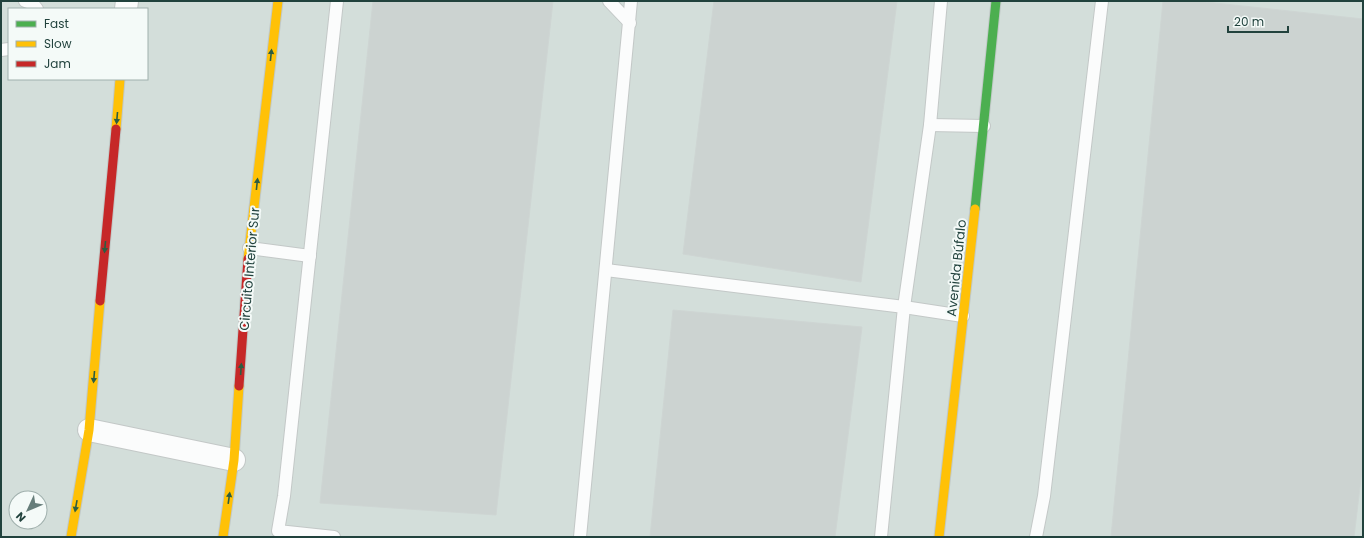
<svg xmlns="http://www.w3.org/2000/svg" width="1364" height="538" font-family="Poppins,sans-serif">
  <rect width="100%" height="100%" fill="#e6ebea"/>
  <path fill="#d3deda" fill-rule="evenodd" d="M1,1H1363V537H1ZM9,9H147V79H9ZM16,498H40V522H16Z"/>
  <g fill="#ccd3d1" stroke="#ced5d3">
    <polygon points="373,1 553,1 496,515 320,503"/>
    <polygon points="714,1 897,1 861,282 683,254"/>
    <polygon points="1163,1 1197,1 1363,19 1363,462 1354,537 1111,537"/>
    <polygon points="673,310 862,327 835,537 650,537"/>
  </g>
  <g fill="none" stroke-linecap="round" stroke-linejoin="round">
    <g stroke="#c3c8c7" stroke-width="14">
      <g id="lane">
        <polyline points="25,1 33,4 37,9"/>
        <polyline points="609,1 630,23"/>
        <polyline points="1,50 9,49"/>
        <polyline points="930,125 984,126"/>
        <polyline points="249,248 310,256"/>
        <polyline points="606,270 904,307 963,316"/>
        <polyline points="334,537 278,531 284,496 337,1"/>
        <polyline points="580,537 631,1"/>
        <polyline points="881,537 904,307 930,125 941,1"/>
        <polyline points="1036,537 1044,496 1102,1"/>
      </g>
    </g>
    <g stroke="#c3c8c7" stroke-width="24">
      <g id="street">
        <polyline points="126,9 127,1"/>
        <polyline points="89,430 234,460"/>
      </g>
    </g>
    <g stroke="#c1c9c7" stroke-width="11">
      <polyline id="fast" points="975,209 996,1"/>
    </g>
    <g stroke="#c1c9c7" stroke-width="11">
      <g id="slow">
        <polyline points="116,129 120,79"/>
        <polyline points="248,259 278,1"/>
        <polyline points="71,537 89,430 100,301"/>
        <polyline points="223,537 234,460 239,386"/>
        <polyline points="939,537 975,209"/>
      </g>
    </g>
    <g stroke="#c1c9c7" stroke-width="11">
      <g id="jam">
        <polyline points="100,301 116,129"/>
        <polyline points="239,386 248,259"/>
      </g>
    </g>
    <use href="#lane" stroke="#fbfcfc" stroke-width="12"/>
    <use href="#street" stroke="#fbfcfc" stroke-width="22"/>
    <use href="#fast" stroke="#4caf50" stroke-width="9"/>
    <use href="#slow" stroke="#ffc107" stroke-width="9"/>
    <use href="#jam" stroke="#c62828" stroke-width="9"/>
  </g>
  <defs><path id="oneway-solid" d="M-6-.8H1V-3.2L6.5 0L1 3.2V.8H-6Z"/></defs>
  <g fill="#2c5d42">
    <use href="#oneway-solid" transform="translate(271 55) rotate(-84)"/>
    <use href="#oneway-solid" transform="translate(117 118) rotate(95)"/>
    <use href="#oneway-solid" transform="translate(257 184) rotate(-84)"/>
    <use href="#oneway-solid" transform="translate(105 247) rotate(95)"/>
    <use href="#oneway-solid" transform="translate(241 369) rotate(-86)"/>
    <use href="#oneway-solid" transform="translate(94 377) rotate(95)"/>
    <use href="#oneway-solid" transform="translate(229 498) rotate(-82)"/>
    <use href="#oneway-solid" transform="translate(76 506) rotate(100)"/>
  </g>
  <g text-anchor="middle" stroke-width="4" stroke-linejoin="round" paint-order="stroke">
    <g font-size="13" fill="#21423d" stroke="#f4faf8">
      <text transform="translate(956 268) rotate(-84)" y="5">Avenida Búfalo</text>
      <text transform="translate(249 269) rotate(-85)" y="5">Circuito Interior Sur</text>
    </g>
  </g>
  <rect width="1364" height="538" fill="none" stroke="#21423d" stroke-width="4"/>
  <rect x="8" y="8" width="140" height="72" fill="#f4faf8" stroke="#a0b0ad"/>
  <rect x="16" y="21" width="20" height="6" fill="#4caf50" stroke="#a0b0ad"/>
  <text x="44" y="28" font-size="12" fill="#21423d">Fast</text>
  <rect x="16" y="41" width="20" height="6" fill="#ffc107" stroke="#a0b0ad"/>
  <text x="44" y="48" font-size="12" fill="#21423d">Slow</text>
  <rect x="16" y="61" width="20" height="6" fill="#c62828" stroke="#a0b0ad"/>
  <text x="44" y="68" font-size="12" fill="#21423d">Jam</text>
  <g transform="translate(28 510) rotate(226)"><circle r="19" fill="#f4faf8" stroke="#a0b0ad"/>
  <path d="M0-3L7 15L0 10L-7 15Z" fill="#667d7a"/>
  <text y="-6" font-size="11" font-weight="bold" text-anchor="middle" fill="#21423d">N</text>
  </g>
  <path d="M1228 26v6h60v-6" fill="none" stroke="#21423d" stroke-width="2"/>
  <text x="1234" y="26" font-size="12" fill="#21423d" stroke="#f4faf8" stroke-width="3" paint-order="stroke">20 m</text>
</svg>
